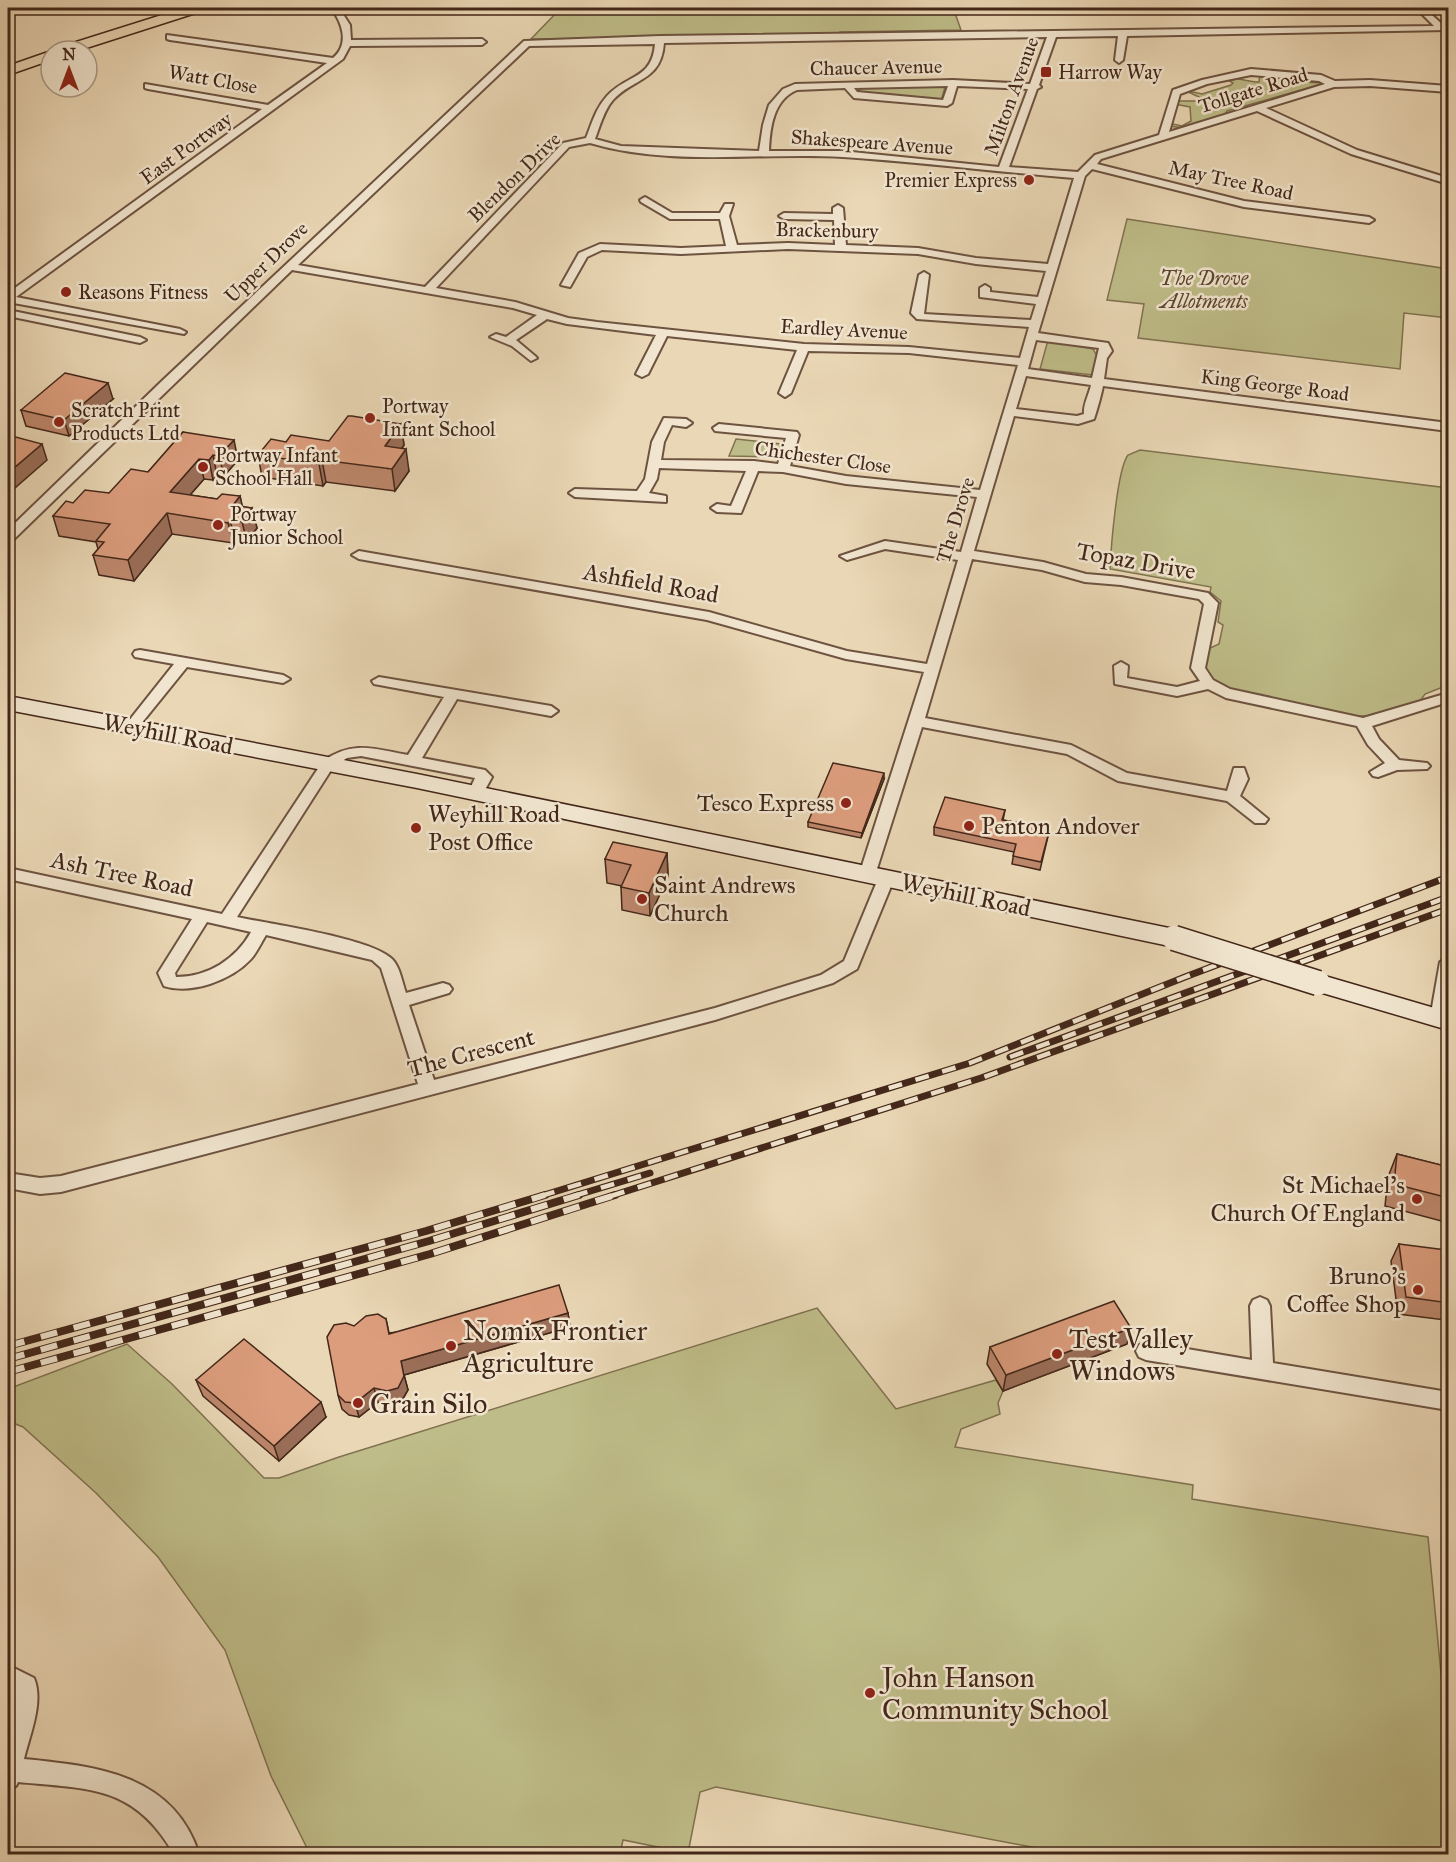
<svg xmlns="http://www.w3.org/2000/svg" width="1456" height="1862" font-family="'IM FELL Great Primer',serif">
  <rect width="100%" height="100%" fill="#ead7b5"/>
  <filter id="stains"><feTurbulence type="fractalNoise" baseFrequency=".00333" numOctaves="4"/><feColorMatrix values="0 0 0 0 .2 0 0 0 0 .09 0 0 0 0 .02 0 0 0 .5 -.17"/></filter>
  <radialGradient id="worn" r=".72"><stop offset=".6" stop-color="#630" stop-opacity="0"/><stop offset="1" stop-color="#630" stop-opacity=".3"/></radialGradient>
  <g fill="#bebc88" stroke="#807250" stroke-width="1.5">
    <polygon points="561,8 941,8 957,11 955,13 961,30 840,32 840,35 531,39"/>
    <path d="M1260,74L1270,75L1271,79L1276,81L1326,83L1227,111L1224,116L1183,128L1169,126L1168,123L1182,126L1191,121L1190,107L1174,104L1175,101H1198L1199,97L1184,90L1202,94L1231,85L1233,83L1224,78C1234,76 1247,82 1259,82Z"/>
    <polygon points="864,87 945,87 941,101 866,95 858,90"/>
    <polygon points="1127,219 1448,269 1448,318 1404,313 1400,369 1138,338 1144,304 1107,300"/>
    <polygon points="1048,340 1093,349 1097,356 1093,375 1040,369"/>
    <polygon points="736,439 781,444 776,457 729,456"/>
    <path d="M1140,450L1448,488V685L1425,694L1420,701L1422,703L1370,716H1346L1232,692L1213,681L1204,668L1208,649L1219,644L1223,625L1218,622L1221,601L1210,592L1211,587L1110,569C1111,548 1117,469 1128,455Z"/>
    <polygon points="817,1308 896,1409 996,1380 1003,1391 998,1403 1000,1414 961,1429 955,1447 1193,1485 1192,1499 1428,1537 1448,1747 1448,1854 1068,1854 716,1787 700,1792 688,1853 623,1840 620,1854 310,1854 271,1776 225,1650 158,1557 96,1493 23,1427 8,1421 8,1389 127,1344 172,1384 264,1478 279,1478 339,1457"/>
  </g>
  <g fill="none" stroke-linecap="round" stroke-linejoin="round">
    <g stroke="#6d5340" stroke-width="4">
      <g id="minor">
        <path d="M331,8H339L350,25L351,40L482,39L486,42L482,45L350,46L343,59L16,297L180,329L186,332L184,334L8,302V293L262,109L148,89L145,88V84L268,105L327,63L170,40L167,39V35L333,58C350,44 342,22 331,8Z"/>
        <path d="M1416,8H1424L1443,25L1448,26V30L1127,36L1123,60L1119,63L1115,60L1118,36L1056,37L1039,85L1041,87L1037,89L1009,167L1078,172L1095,155L1159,135L1173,90L1202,80L1251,69L1321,75L1335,81L1370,80L1448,86V92L1370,86L1334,87L1266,108L1357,150L1448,178V184L1351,154L1257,111L1101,159L1097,164L1244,201L1369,217L1374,220L1369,223L1244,207L1092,169L1085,176L1038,333L1108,343L1112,351L1107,358L1104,379L1448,423V431L1103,386C1101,396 1097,410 1094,419L1078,424L1014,416L974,551L1043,562L1086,574L1121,577L1208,593L1218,603L1205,668L1213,680L1230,689L1363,718L1448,693V702L1372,726L1379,739L1399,760L1427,763L1430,766L1427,769L1397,770L1378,777L1373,776L1370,772L1385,763L1368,745L1357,726L1226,698L1208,689L1177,696L1115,684L1114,666L1121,662L1128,666L1127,678L1177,687L1200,681L1191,668L1204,604L1199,599L1121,585L1085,582L1042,570L972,559L925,718L1071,745L1127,773L1227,791L1234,768H1244L1248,779L1240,796L1268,819L1265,823H1255L1227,801L1118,781L1067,754L922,727L875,875L867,881L859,875L924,672L846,659L707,620L359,559L352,555L359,551L709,612L847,651L927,664L958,560L885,549L847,560L840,556L885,541L961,552L977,497L846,484L783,472L758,471L741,513L717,512L711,508L717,504L731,506L746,471L659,468L657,479L649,493L666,496V502L575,497L569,493L575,489L637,491L645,479L652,442L664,418L686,419L692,423L686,427L672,425L664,442L661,460L754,461L778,464L786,438L715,431L713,428L719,424L797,432L799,435L790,466L846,476L980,490L1018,365L909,353L808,351L791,393L785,397L779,393L797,350L667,336L648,374L642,377L636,374L656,335L567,324L547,319L516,340L535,356L537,358L531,361L512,346L490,337L496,334L506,337L537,315L513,308L292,270L13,540L8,541V530L162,381L524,41L660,36L1434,26ZM1047,37L1030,84L953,80L795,84L783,89L769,105L763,125L759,151L621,146L595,139C600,126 604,110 613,100C634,77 661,82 664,43ZM655,44C652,80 627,74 607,96C596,108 592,123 586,138L563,143L425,287L298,265L529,46ZM1251,75L1319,81L1325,84L1169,132L1180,94L1207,84ZM948,86L943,100L857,92L854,88ZM957,86L1028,89L999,167L842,151H769C770,128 773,100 797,90L845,88L854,98L947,106L952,103ZM590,143C671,167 760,152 843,157C920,162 997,172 1074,178L1048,264L976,258L918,248L846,245L843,208L838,205L833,208V214L784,213L779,216L784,219L834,220L835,245L788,243L737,245L729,216L733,204H725L720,213H672L645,197L640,200L641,202L670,219H720L726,246L681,248L600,244L579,253L561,285L570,287L587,257L602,250L681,254L788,249L918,254L976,264L1046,271L1038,297L990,292V288L985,285L980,288V297L1036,304L1031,320L924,314L929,275L924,272L919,275L911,313L917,319L1029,327L1020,358L909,347L804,344L597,322L568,318L515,302L436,288L569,147ZM1036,340L1099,348L1092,378L1028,369ZM1026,376L1091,385C1089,395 1083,404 1084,414L1077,416L1016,409Z"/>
        <polygon points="8,310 140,337 146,340 140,343 8,316"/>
        <polygon points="140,650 283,675 290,679 283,683 187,667 136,730 131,732 124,727 174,664 135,657 133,654 135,651"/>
        <path d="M379,677L551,706L558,711L551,716L457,699L422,758L485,770L492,777L481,797L476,798L468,793L475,778L361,756L347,758L333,767L237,917C270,924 371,938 392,959C400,967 402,982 406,993L443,983L449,985L452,989L449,993L409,1005L434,1080L715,1008L821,975L844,961L878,879L886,873L892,875L894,879L857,969L833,983L715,1020L61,1192L40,1194L8,1188V1173L40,1178L61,1176L418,1084L381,968L372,960L266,935C261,943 257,952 251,959C232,980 191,995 164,986L158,973L192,919L8,879V868L222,914L323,761C354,740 374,749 408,755L444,697L374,684L372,681ZM207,922L251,932C236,959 208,977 176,977L175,973Z"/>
        <polygon points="1448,956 1448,1013 1445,1024 1433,1024 1430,1019 1440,962"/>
        <polygon points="1260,1297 1267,1300 1270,1306 1273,1363 1448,1392 1448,1410 1146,1360 1139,1357 1136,1351 1139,1345 1146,1342 1252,1360 1250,1306 1253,1300"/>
        <path d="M8,1665L34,1678C44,1702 30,1734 24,1759C96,1766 173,1774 199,1854H174C134,1785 90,1789 18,1782L16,1786L8,1790V1731L15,1693L8,1688Z"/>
      </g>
    </g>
    <g stroke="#432719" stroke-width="3">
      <g id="secondary">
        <polygon points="8,696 417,774 1174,929 1183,932 1186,938 1183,944 1174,947 417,788 8,710"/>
        <polygon points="1318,974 1448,1012 1448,1030 1309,989 1306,983 1309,977"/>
      </g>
    </g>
    <g stroke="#432719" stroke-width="3">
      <g id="primary">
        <polygon points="184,8 204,8 202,11 77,51 55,51 57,48"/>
        <polygon points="51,51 51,60 8,75 8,66"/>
      </g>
    </g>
    <use href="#minor" fill="#f1e5cf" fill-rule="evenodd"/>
    <use href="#secondary" fill="#f1e5cf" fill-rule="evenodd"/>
    <use href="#primary" fill="#ead7b5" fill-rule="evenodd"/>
    <g stroke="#432719" stroke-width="7">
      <g id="rail-far1">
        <polyline points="1010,1057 1448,897"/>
        <polyline points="541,1196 970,1063 1185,977 1448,877"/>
        <polyline points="574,1196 650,1173"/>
        <polyline points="611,1196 981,1078 1448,909"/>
      </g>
    </g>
    <g stroke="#432719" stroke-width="8">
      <g id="rail">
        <polyline points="8,1346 426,1231 545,1195"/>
        <polyline points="8,1359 429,1241 579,1195"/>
        <polyline points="8,1372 430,1254 615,1195"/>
      </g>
    </g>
    <use href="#rail-far1" stroke="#f1e5cf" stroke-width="4.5" stroke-dasharray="14" stroke-linecap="butt"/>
    <use href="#rail" stroke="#f1e5cf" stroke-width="6" stroke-dasharray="17" stroke-linecap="butt"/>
    <g stroke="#432719" stroke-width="27" stroke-linecap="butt">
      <polyline id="secondary-bridge" points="1174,938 1318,983"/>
    </g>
    <use href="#secondary-bridge" stroke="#f1e5cf" stroke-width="24"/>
  </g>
  <g fill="#bd876c" stroke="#432719" stroke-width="1.5">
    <polygon points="113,399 69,436 26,426 21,410"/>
    <polygon points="401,424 404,445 402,449 409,471 395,491 326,482 323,486 262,477 258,455 286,442 329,441"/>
    <polygon points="183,432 238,460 224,476 217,475 213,480 204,479 190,495 217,499 240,496 242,507 252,508 257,528 247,542 235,540 233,543 172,534 134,581 99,575 93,555 98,549 96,542 59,536 53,516 73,503 109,493 148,472"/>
    <polygon points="884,779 861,838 808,827 808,822"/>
    <polygon points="1005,810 1003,820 1050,828 1040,870 1012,864 1014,852 934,835 934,827"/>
    <polygon points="667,853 668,876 650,916 622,910 621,887 622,886 607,883 605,859"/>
    <polygon points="1397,1154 1449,1167 1449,1223 1385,1206 1388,1177"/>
    <polygon points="1399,1244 1449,1267 1449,1313 1445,1320 1398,1314 1391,1261"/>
    <polygon points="568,1313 570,1327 404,1375 408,1390 401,1402 391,1405 378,1402 359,1417 349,1415 342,1409 338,1395 386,1319 389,1333"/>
    <polygon points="1127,1344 1003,1391 987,1364 990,1347"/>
    <polygon points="196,1380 326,1417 279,1461 203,1396"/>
  </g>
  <g fill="#9a6e58" stroke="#432719" stroke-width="1.5">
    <polygon points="108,383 113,399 69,436 64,420"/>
    <polygon points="401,424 404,445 388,468 385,446"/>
    <polygon points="234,440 238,460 224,476 219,456"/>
    <polygon points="42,444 47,460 8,494 8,473"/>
    <polygon points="406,449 409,471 395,491 392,469"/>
    <polygon points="213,455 217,475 213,480 209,460"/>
    <polygon points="199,459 204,479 175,512 170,492"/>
    <polygon points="322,460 326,482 323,486 319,464"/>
    <polygon points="240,496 245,517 233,505"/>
    <polygon points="252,508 257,528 247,542 242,522"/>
    <polygon points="167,513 172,534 134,581 128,560"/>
    <polygon points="230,520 235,540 233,543 228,523"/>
    <polygon points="884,773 884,779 861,838 862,833"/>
    <polygon points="667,853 668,876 650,916 649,893"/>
    <polygon points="568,1313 570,1327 404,1375 408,1390 401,1402 391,1405 387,1391 401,1361"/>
    <polygon points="1131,1328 1127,1344 1003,1391 1006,1375"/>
    <polygon points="374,1388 378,1402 359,1417 355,1403"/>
    <polygon points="321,1402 326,1417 279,1461 274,1446"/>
  </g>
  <g fill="#dc9d7d" stroke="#432719" stroke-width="1.5">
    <polygon points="65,373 108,383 64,420 21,410"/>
    <polygon points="348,416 352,416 401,424 385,446 406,449 392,469 322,460 319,464 258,455 271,439 286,442 291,435 329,441"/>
    <polygon points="183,432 234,440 219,456 213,455 209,460 199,459 170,492 217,499 222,494 240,496 233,505 252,508 242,522 230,520 228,523 167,513 128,560 93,555 104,542 96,541 110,524 53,516 66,501 73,503 85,490 109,493 131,469 148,472"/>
    <polygon points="8,435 42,444 8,473"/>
    <polygon points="833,763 884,773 862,833 808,822"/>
    <polygon points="945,797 1005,810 1002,820 1050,828 1041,862 1013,856 1016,844 934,827"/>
    <polygon points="613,842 667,853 649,893 621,887 631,865 605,859"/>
    <polygon points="1397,1154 1449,1167 1449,1198 1394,1184"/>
    <polygon points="1399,1244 1446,1250 1449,1267 1449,1303 1406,1297"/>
    <polygon points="559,1285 568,1313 401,1361 404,1376 398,1388 387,1391 374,1388 355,1403 345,1402 338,1395 327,1337 334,1325 346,1323 354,1326 366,1316 378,1314 386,1319 389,1334"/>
    <polygon points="1114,1301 1131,1328 1006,1375 990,1347"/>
    <polygon points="244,1339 321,1402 274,1446 196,1380"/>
  </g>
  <g fill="#8f2418" stroke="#f1e5cf" stroke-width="2">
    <rect x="1040" y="66" width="12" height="12" rx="3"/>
    <circle cx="1029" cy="180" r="6"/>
    <circle cx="66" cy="292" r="6"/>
    <circle cx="370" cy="418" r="6"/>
    <circle cx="59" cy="422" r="6"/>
    <circle cx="203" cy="467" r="6"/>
    <circle cx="218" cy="525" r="6"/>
    <circle cx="846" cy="803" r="6"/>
    <circle cx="969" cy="826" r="6"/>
    <circle cx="416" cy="828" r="6"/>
    <circle cx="642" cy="899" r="6"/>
    <circle cx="1417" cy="1199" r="6"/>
    <circle cx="1418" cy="1290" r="6"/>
    <circle cx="451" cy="1346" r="6"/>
    <circle cx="1057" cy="1354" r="6"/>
    <circle cx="358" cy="1403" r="6"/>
    <circle cx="870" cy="1693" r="6"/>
  </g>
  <g text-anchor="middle" stroke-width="5" stroke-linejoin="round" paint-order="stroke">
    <g font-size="20" fill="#432719" stroke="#f1e5cf">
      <text transform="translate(876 67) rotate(-1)" y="7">Chaucer Avenue</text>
      <text transform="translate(213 79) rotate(10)" y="7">Watt Close</text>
      <text transform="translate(1253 90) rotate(-17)" y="7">Tollgate Road</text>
      <text transform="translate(1011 96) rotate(-70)" y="7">Milton Avenue</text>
      <text transform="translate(872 142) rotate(4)" y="7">Shakespeare Avenue</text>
      <text transform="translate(186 148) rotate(-36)" y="7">East Portway</text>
      <text transform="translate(514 177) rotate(-44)" y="7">Blendon Drive</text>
      <text transform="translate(1231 180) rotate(12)" y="7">May Tree Road</text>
      <text transform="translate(827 230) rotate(1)" y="7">Brackenbury</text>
      <text transform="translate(266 262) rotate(-44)" y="7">Upper Drove</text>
      <text transform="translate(844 329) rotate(3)" y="7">Eardley Avenue</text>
      <text transform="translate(1275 385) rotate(7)" y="7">King George Road</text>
      <text transform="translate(823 457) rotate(8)" y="7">Chichester Close</text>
      <text transform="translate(955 520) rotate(-73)" y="7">The Drove</text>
    </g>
    <g font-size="20" fill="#432719" stroke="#f1e5cf" text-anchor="start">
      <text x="1058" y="79">Harrow Way</text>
      <text x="1017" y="187" text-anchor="end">Premier Express</text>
      <text x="78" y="299">Reasons Fitness</text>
      <text x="382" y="413">Portway<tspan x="382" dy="23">Infant School</tspan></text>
      <text x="71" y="417">Scratch Print<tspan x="71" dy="23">Products Ltd</tspan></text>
      <text x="215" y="462">Portway Infant<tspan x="215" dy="23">School Hall</tspan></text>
      <text x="230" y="521">Portway<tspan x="230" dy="23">Junior School</tspan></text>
    </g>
    <g font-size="20" font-style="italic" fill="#5c452f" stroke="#f1e5cf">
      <text x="1204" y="285">The Drove<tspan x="1204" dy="23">Allotments</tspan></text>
    </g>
    <g font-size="24" fill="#432719" stroke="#f1e5cf">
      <text transform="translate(1136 561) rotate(10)" y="8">Topaz Drive</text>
      <text transform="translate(651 583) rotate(10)" y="8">Ashfield Road</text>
      <text transform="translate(168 734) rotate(11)" y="8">Weyhill Road</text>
      <text transform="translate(122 874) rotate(12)" y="8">Ash Tree Road</text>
      <text transform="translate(966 895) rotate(12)" y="8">Weyhill Road</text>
      <text transform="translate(471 1053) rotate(-15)" y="8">The Crescent</text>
    </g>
    <g font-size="24" fill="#432719" stroke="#f1e5cf" text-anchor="end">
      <text x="834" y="811">Tesco Express</text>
      <text x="428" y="822" text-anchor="start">Weyhill Road<tspan x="428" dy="28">Post Office</tspan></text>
      <text x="981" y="834" text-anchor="start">Penton Andover</text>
      <text x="654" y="893" text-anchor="start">Saint Andrews<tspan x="654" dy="28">Church</tspan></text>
      <text x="1405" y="1193">St Michael's<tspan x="1405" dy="28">Church Of England</tspan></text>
      <text x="1406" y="1284">Bruno's<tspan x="1406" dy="28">Coffee Shop</tspan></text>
    </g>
    <g font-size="28" fill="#432719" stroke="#f1e5cf" text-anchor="start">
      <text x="463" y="1340">Nomix Frontier<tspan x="463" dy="32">Agriculture</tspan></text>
      <text x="1069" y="1348">Test Valley<tspan x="1069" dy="32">Windows</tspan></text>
      <text x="370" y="1413">Grain Silo</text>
      <text x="882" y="1687">John Hanson<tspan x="882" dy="32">Community School</tspan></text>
    </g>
  </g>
  <rect width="1456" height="1862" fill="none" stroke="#ead7b5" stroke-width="30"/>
  <rect x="9" y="9" width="1438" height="1844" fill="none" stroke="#432719" stroke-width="3"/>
  <rect x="15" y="15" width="1426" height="1832" fill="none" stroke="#432719" stroke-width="1.5"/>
  <g transform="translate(69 69)"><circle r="28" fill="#f1e5cf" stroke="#ab9986" stroke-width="1.5"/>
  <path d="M0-4.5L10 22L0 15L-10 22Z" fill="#8f2418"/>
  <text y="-9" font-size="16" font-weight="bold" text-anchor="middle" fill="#432719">N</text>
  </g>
  <rect width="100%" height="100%" filter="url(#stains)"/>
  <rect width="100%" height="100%" fill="url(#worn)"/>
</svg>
